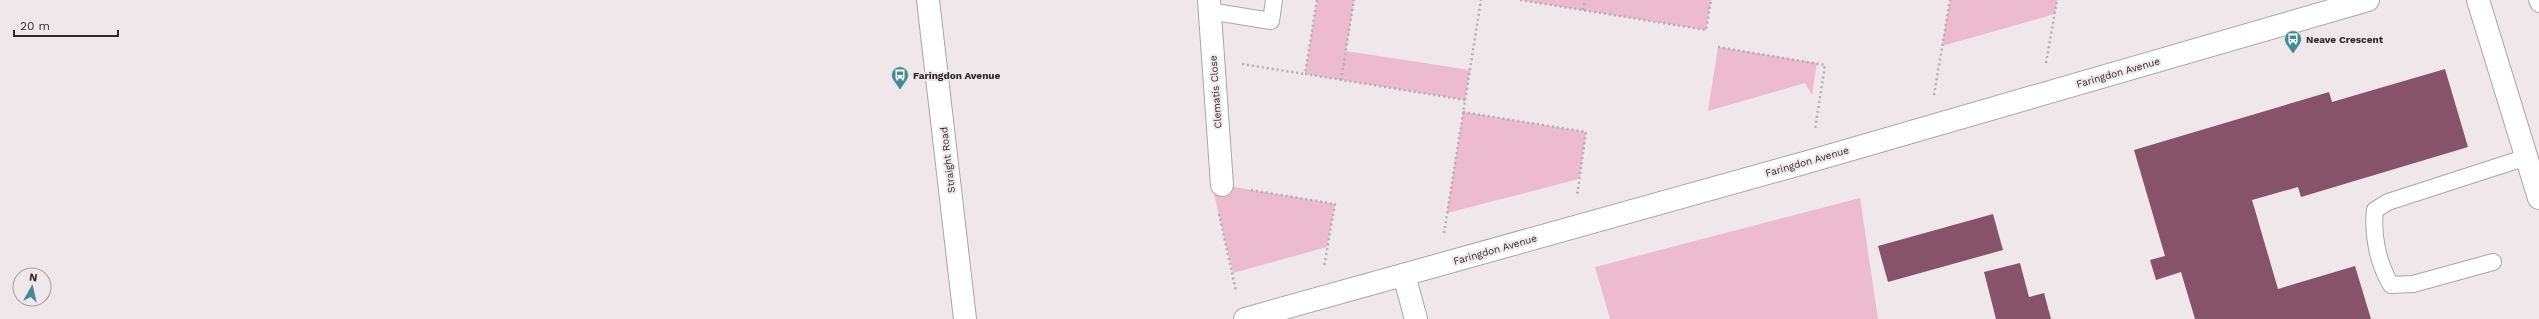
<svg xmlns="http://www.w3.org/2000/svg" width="2539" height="319" font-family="'Work Sans',sans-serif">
  <rect width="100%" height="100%" fill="#f0e7ea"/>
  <g fill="#ecbbcd">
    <polygon points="1317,0 1354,0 1346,51 1470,70 1465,100 1305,74"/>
    <polygon points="1520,0 1711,0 1706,30"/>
    <polygon points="1950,0 2057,0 2055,14 1942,46"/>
    <polygon points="1718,47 1817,63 1812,95 1805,83 1708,111"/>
    <polygon points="1463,112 1586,132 1579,179 1447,213"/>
    <polygon points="1222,185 1335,204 1327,247 1233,273 1213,190"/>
    <polygon points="1860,198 1878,319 1610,319 1595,267"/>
  </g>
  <g fill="#875368">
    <polygon points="2445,69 2468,147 2301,197 2298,187 2252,200 2278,289 2355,266 2371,319 2195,319 2181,272 2156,280 2150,260 2165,256 2134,150 2329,92 2332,102"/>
    <polygon points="1993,214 2003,250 1888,282 1878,246"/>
    <polygon points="2020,263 2029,297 2044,293 2051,319 1996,319 1984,272"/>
  </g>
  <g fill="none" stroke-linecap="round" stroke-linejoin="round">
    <g stroke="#aca4a7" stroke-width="18">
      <g id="lane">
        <polyline points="2537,0 2539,4"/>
        <polyline points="1209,11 1271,21 1274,0"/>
        <path d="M2493,262L2413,284L2391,285C2378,263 2372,235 2375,210L2388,202L2527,157"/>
      </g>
    </g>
    <g stroke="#aca4a7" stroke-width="24">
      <g id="street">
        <polyline points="1209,0 1222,185"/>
        <polyline points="2478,0 2539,198"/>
        <polyline points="1404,275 1416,319"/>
      </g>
    </g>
    <g stroke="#aca4a7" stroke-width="24">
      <g id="secondary">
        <polyline points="928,0 965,319"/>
        <polyline points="1245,319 1811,161 2368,0"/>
      </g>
    </g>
    <g stroke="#b5adb0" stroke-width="2.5" stroke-dasharray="2 3" stroke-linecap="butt">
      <polyline points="1317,0 1305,74 1465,100"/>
      <polyline points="1520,0 1706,30 1711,0"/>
      <polyline points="1583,10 1585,0"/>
      <polyline points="1718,47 1825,65 1815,129"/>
      <polyline points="2046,63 2057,0"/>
      <polyline points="1242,64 1305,74"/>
      <polyline points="1341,80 1354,0"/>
      <polyline points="1934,95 1950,0"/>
      <polyline points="1463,112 1586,132 1577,196"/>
      <polyline points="1251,190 1335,204 1324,267"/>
      <polyline points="1219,214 1236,291"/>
      <polyline points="1444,233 1481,0"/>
    </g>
    <use href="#lane" stroke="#fff" stroke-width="16"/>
    <use href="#street" stroke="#fff" stroke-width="22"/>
    <use href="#secondary" stroke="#fff" stroke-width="22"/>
  </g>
  <defs>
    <g id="bus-pin" transform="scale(0.9)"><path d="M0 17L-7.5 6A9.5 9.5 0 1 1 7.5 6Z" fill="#448996" stroke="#f0e7ea"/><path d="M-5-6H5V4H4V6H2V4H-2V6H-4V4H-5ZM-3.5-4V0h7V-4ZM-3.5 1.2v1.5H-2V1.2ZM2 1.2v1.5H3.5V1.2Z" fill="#fff"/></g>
  </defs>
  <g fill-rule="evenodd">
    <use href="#bus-pin" x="2293" y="39"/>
    <use href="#bus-pin" x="900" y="75"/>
  </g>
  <g text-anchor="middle" stroke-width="4" stroke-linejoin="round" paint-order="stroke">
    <g font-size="10" font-weight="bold" fill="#2e2b2c" stroke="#f0e7ea" text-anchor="start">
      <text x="2306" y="43">Neave Crescent</text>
      <text x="913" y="79">Faringdon Avenue</text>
    </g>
    <g font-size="10" fill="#2e2b2c" stroke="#f0e7ea">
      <text transform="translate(2118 72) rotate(-16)" y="4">Faringdon Avenue</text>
      <text transform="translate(1215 92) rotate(-94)" y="4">Clematis Close</text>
      <text transform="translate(947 160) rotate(-97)" y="4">Straight Road</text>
      <text transform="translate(1807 161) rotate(-16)" y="4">Faringdon Avenue</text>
      <text transform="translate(1495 249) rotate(-16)" y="4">Faringdon Avenue</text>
    </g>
  </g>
  <g transform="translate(32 287) rotate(8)"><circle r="19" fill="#f0e7ea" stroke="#a29c9e"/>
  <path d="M0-3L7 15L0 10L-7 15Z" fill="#448996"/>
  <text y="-6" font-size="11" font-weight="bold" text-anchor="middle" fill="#2e2b2c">N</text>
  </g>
  <path d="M14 30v6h104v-6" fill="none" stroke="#2e2b2c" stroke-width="2"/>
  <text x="20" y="30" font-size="12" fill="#2e2b2c" stroke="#f0e7ea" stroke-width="3" paint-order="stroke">20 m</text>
</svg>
